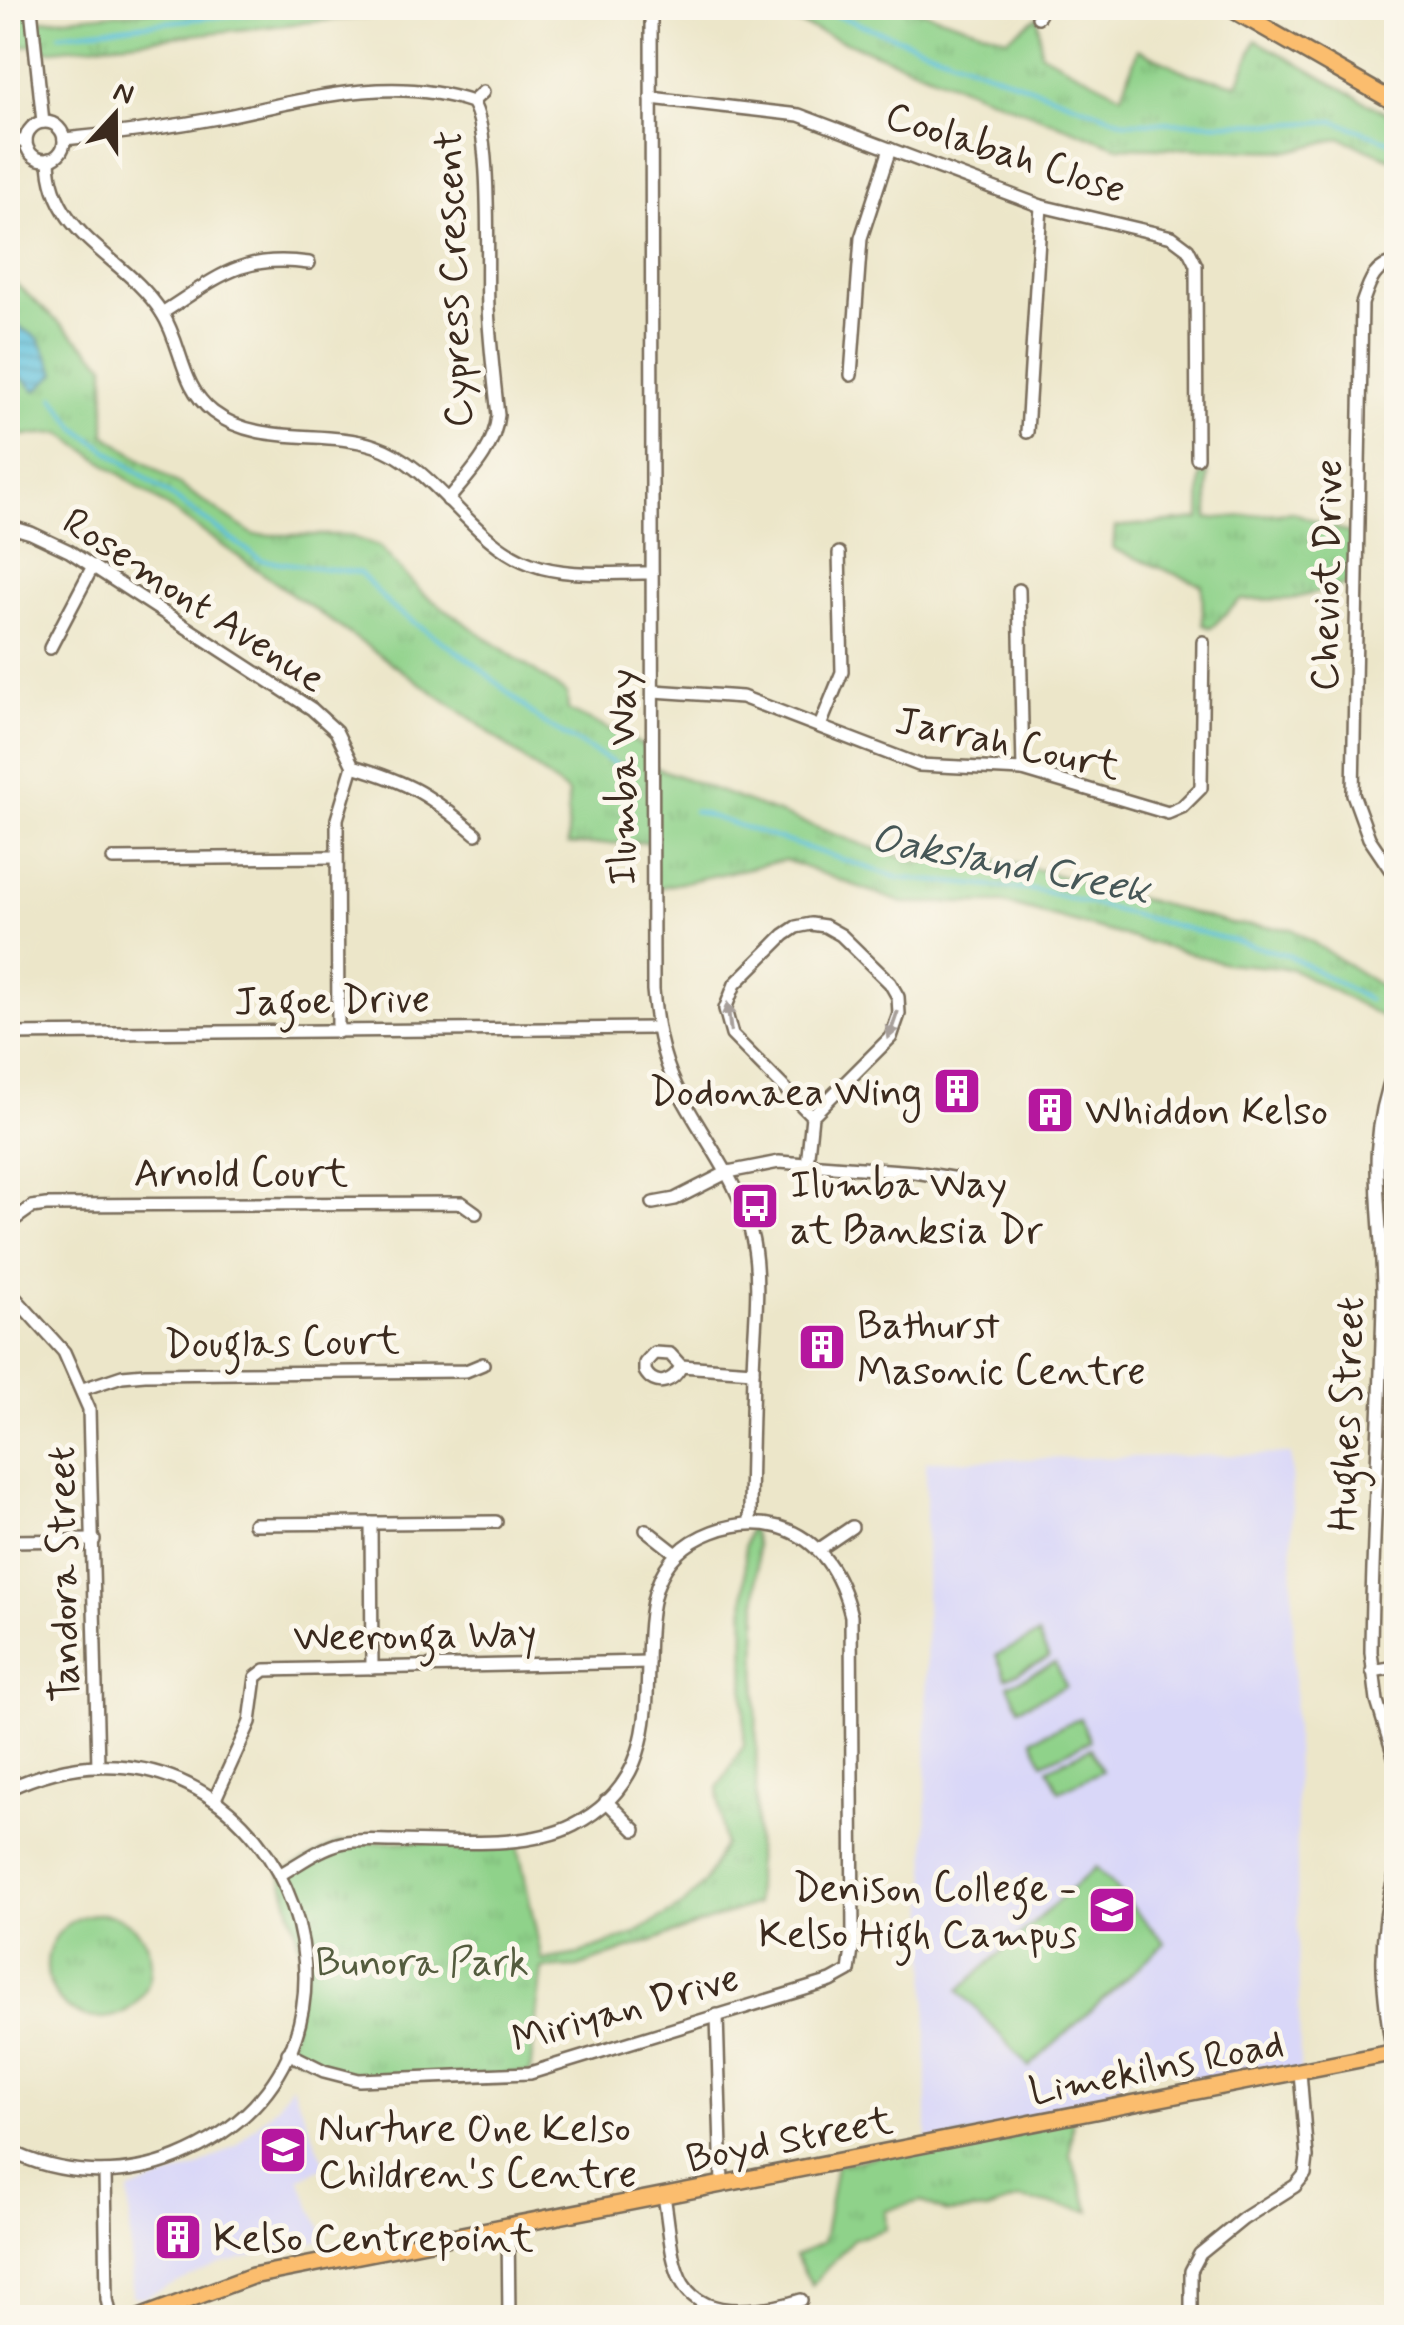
<svg xmlns="http://www.w3.org/2000/svg" width="1404" height="2325" font-family="Mynerve,sans-serif">
  <defs>
    <pattern id="park-tufts" width="24" height="20" patternUnits="userSpaceOnUse" patternTransform="scale(2.5)"><rect width="24" height="20" fill="#8fd28a"/><path d="M3 7l-1-3M5 7V3M7 7l1-3M15 17l-1-3M17 17v-4M19 17l1-3" fill="none" stroke="#7cb477"/></pattern>
    <pattern id="water-rules" width="6" height="5" patternUnits="userSpaceOnUse" patternTransform="scale(2.5)"><rect width="6" height="5" fill="#5fc1dd"/><path d="M0 2.5h6" fill="none" stroke="#509db3"/></pattern>
  </defs>
  <rect width="100%" height="100%" fill="#fbf7ec"/>
  <filter id="ink" filterUnits="userSpaceOnUse"><feTurbulence type="fractalNoise" baseFrequency=".01" numOctaves="2"/><feDisplacementMap in="SourceGraphic" scale="20" xChannelSelector="R" yChannelSelector="G"/><feConvolveMatrix kernelMatrix="1 2 1 2 8 2 1 2 1" color-interpolation-filters="sRGB"/></filter>
  <filter id="wash" filterUnits="userSpaceOnUse"><feTurbulence type="fractalNoise" baseFrequency=".0048" numOctaves="4" result="noise"/><feDisplacementMap in="SourceGraphic" scale="40" xChannelSelector="R" yChannelSelector="G"/><feGaussianBlur stdDeviation="2.25" result="paint"/><feColorMatrix in="noise" values="0 0 0 0 0 0 0 0 0 0 0 0 0 0 0 0 0 1.4 0 .05"/><feComposite in="paint" operator="in"/></filter>
  <g filter="url(#wash)">
    <rect width="100%" height="100%" fill="#ece6c9"/>
    <g fill="#d9d7f8">
      <polygon points="1291,1454 1300,2072 1199,2091 1188,2063 1179,2056 1166,2054 1073,2113 927,2144 926,1461"/>
      <polygon points="291,2084 326,2166 299,2179 326,2239 220,2264 144,2297 132,2296 129,2191 198,2167 235,2146 277,2106"/>
    </g>
    <g fill="url(#park-tufts)" stroke="#657e54" stroke-width="2.5">
      <polygon points="178,8 493,8 338,19 36,52 35,45 8,46 8,17 32,15 33,21"/>
      <polygon points="727,8 911,8 1007,38 1038,17 1041,53 1122,95 1138,49 1190,74 1238,84 1256,40 1396,119 1396,161 1341,138 1290,151 1118,147 799,24"/>
      <polygon points="8,277 105,364 105,435 254,535 347,535 379,546 422,593 567,694 568,710 653,750 654,767 869,847 920,862 1007,861 1231,924 1292,929 1396,996 1396,1024 1292,969 1225,963 1004,903 903,903 785,860 653,889 652,842 568,845 568,793 473,720 61,433 8,436"/>
      <polygon points="1208,473 1208,519 1292,512 1351,534 1349,584 1292,599 1240,600 1211,628 1203,625 1202,585 1113,549 1115,527 1200,519 1201,475"/>
      <polygon points="750,1523 757,1546 756,1904 578,1967 542,1969 530,2073 359,2080 288,2053 305,1966 281,1874 339,1843 517,1840 542,1960 579,1954 632,1935 683,1905 704,1883 724,1845 718,1788 744,1745 745,1546"/>
      <circle cx="99" cy="1966" r="52"/>
      <polygon points="1073,2113 1070,2155 1090,2211 1019,2199 987,2210 947,2213 921,2201 885,2210 886,2229 853,2239 812,2285 795,2256 823,2242 836,2165"/>
    </g>
    <g fill="#8fd28a" stroke="#657e54" stroke-width="2.5">
      <polygon points="1038,1635 1049,1658 1006,1678 996,1655"/>
      <polygon points="1055,1663 1066,1686 1019,1708 1008,1685"/>
      <polygon points="1080,1718 1090,1741 1043,1763 1032,1739"/>
      <polygon points="1091,1748 1102,1771 1059,1791 1048,1768"/>
      <polygon points="1096,1867 1165,1943 1029,2067 959,1990"/>
    </g>
    <polygon fill="url(#water-rules)" stroke="#4d767e" stroke-width="2.5" points="8,320 38,338 56,373 36,391 20,376 8,377"/>
    <g fill="none" stroke-linecap="round" stroke-linejoin="round">
      <g stroke="#5fc1dd" stroke-width="4">
        <polyline points="816,8 1125,122 1283,124 1335,121 1396,144"/>
        <polyline points="60,34 293,8"/>
        <polyline points="54,397 76,428 261,560 360,573 390,606 474,663 543,723 619,766"/>
        <polyline points="694,811 899,878 1042,891 1288,955 1369,1000"/>
      </g>
    </g>
  </g>
  <g filter="url(#ink)">
    <g fill="none" stroke-linecap="round" stroke-linejoin="round">
      <g stroke="#796c5a" stroke-width="16">
        <g id="minor">
          <polyline points="31,8 43,122"/>
          <path d="M651,8L653,990C656,1023 661,1055 676,1086C702,1139 742,1182 753,1242C761,1283 754,1329 753,1371C752,1422 750,1472 750,1523"/>
          <polyline points="1038,17 1043,8"/>
          <polyline points="651,98 799,115 1041,206 1172,237 1188,249 1196,265 1197,458"/>
          <polyline points="472,102 483,92"/>
          <circle cx="45" cy="141" r="19"/>
          <path d="M64,139C118,134 170,127 223,117C304,100 391,74 472,102C493,132 486,265 488,308C490,344 494,380 498,415C494,451 470,473 448,500"/>
          <polyline points="8,141 26,141"/>
          <path d="M49,159C50,236 125,255 162,313C183,346 180,386 213,412C259,447 323,429 375,446C437,467 470,542 531,564C568,578 614,572 652,573"/>
          <path d="M1396,263C1373,266 1369,284 1362,304L1353,794L1369,838L1396,878"/>
          <path d="M162,313C217,278 241,253 309,263"/>
          <polyline points="851,375 861,238 890,149"/>
          <polyline points="1027,432 1041,206"/>
          <polyline points="8,526 31,533 69,551 312,709 336,731 353,766 337,819 338,1032"/>
          <polyline points="1019,590 1023,770"/>
          <polyline points="50,648 93,566"/>
          <polyline points="654,691 742,697 919,765 1023,770 1168,813 1182,807 1201,788 1203,642"/>
          <polyline points="820,726 842,672 839,553"/>
          <path d="M353,766C411,783 430,795 476,834"/>
          <polyline points="113,859 336,857"/>
          <polyline points="8,1034 657,1028"/>
          <path d="M1396,1065C1362,1155 1384,1211 1383,1300C1381,1417 1372,1535 1371,1652L1377,1701L1396,1763"/>
          <polyline points="807,1165 812,1116 891,1037 899,1014 898,997 890,983 841,935 825,926 811,924 796,927 784,935 735,984 725,1009 732,1035 812,1116"/>
          <polyline points="653,1203 675,1199 728,1172 779,1162 915,1172 958,1179"/>
          <polyline points="8,1224 32,1207 46,1205 462,1203 476,1213"/>
          <polyline points="8,1290 64,1352 89,1409 98,1766"/>
          <path d="M681,1366L670,1354L654,1353L645,1363V1371C655,1389 674,1382 681,1366L753,1371"/>
          <polyline points="83,1389 122,1376 145,1374 466,1371 483,1364"/>
          <polyline points="371,1523 372,1668"/>
          <polyline points="254,1524 496,1522"/>
          <polyline points="646,1530 674,1552"/>
          <polyline points="8,1541 94,1540"/>
          <polyline points="818,1550 852,1527"/>
          <polyline points="1372,1671 1396,1667"/>
          <path d="M8,1789C266,1668 434,2051 177,2157C123,2179 59,2176 8,2150"/>
          <polyline points="215,1799 250,1722 256,1677 265,1670 648,1662"/>
          <polyline points="606,1801 635,1830"/>
          <path d="M281,1874C299,1864 320,1848 341,1843C357,1839 377,1841 394,1841C448,1841 525,1850 574,1825C714,1753 585,1580 712,1532C733,1524 756,1521 779,1527C822,1540 841,1576 851,1616L853,1943L849,1971L831,1981L530,2073L359,2080L324,2071L288,2053"/>
          <polyline points="717,2015 722,2184"/>
          <path d="M1393,2053C1381,1985 1377,1938 1396,1871"/>
          <polyline points="105,2172 107,2299 111,2318"/>
          <path d="M664,2196C674,2252 667,2310 739,2310C761,2310 780,2307 801,2300"/>
          <polyline points="508,2226 509,2318"/>
          <polyline points="1191,2312 1191,2271 1200,2254 1243,2219 1295,2186 1305,2174 1307,2157 1300,2072"/>
        </g>
      </g>
      <g stroke="#796c5a" stroke-width="20">
        <g id="major">
          <polyline points="1230,8 1396,103"/>
          <polyline points="139,2318 252,2276 1396,2052"/>
        </g>
      </g>
      <use href="#minor" stroke="#fff" stroke-width="11"/>
      <use href="#major" stroke="#fbbd6e" stroke-width="15"/>
    </g>
    <defs><path id="oneway-solid" d="M-6-.8H1V-3.2L6.5 0L1 3.2V.8H-6Z" transform="scale(2.5)"/></defs>
    <g fill="#a79f9a">
      <use href="#oneway-solid" transform="translate(729 1017) rotate(-97)"/>
      <use href="#oneway-solid" transform="translate(893 1025) rotate(109)"/>
    </g>
  </g>
  <defs>
    <g id="building-square" transform="scale(2.5)"><rect x="-9" y="-9" width="18" height="18" rx="4" fill="#b5179e" stroke="#fbf7ec"/><path d="M-4-6H4V6H1V3H-1V6H-4ZM-2.5-4.3h1.7v1.8h-1.7ZM.8-4.3h1.7v1.8H.8ZM-2.5-1h1.7V.8h-1.7ZM.8-1h1.7V.8H.8Z" fill="#fff"/></g>
    <g id="bus-square" transform="scale(2.5)"><rect x="-9" y="-9" width="18" height="18" rx="4" fill="#b5179e" stroke="#fbf7ec"/><path d="M-5-6H5V4H4V6H2V4H-2V6H-4V4H-5ZM-3.5-4V0h7V-4ZM-3.5 1.2v1.5H-2V1.2ZM2 1.2v1.5H3.5V1.2Z" fill="#fff"/></g>
    <g id="school-square" transform="scale(2.5)"><rect x="-9" y="-9" width="18" height="18" rx="4" fill="#b5179e" stroke="#fbf7ec"/><path d="M0-5L7-2L0 1L-7-2ZM-4 1L0 2.5L4 1V4Q0 6-4 4Z" fill="#fff"/></g>
  </defs>
  <g fill-rule="evenodd">
    <use href="#building-square" x="957" y="1091"/>
    <use href="#building-square" x="1050" y="1110"/>
    <use href="#bus-square" x="755" y="1206"/>
    <use href="#building-square" x="822" y="1347"/>
    <use href="#school-square" x="1112" y="1910"/>
    <use href="#school-square" x="283" y="2150"/>
    <use href="#building-square" x="178" y="2237"/>
  </g>
  <g text-anchor="middle" stroke-width="10" stroke-linejoin="round" paint-order="stroke">
    <g font-size="40" fill="#3b2a1e" stroke="#fbf7ec">
      <text transform="translate(1006 151) rotate(18)" y="14">Coolabah Close</text>
      <text transform="translate(452 279) rotate(-92)" y="14">Cypress Crescent</text>
      <text transform="translate(1325 575) rotate(-89)" y="14">Cheviot Drive</text>
      <text transform="translate(195 599) rotate(33)" y="14">Rosemont Avenue</text>
      <text transform="translate(1008 742) rotate(12)" y="14">Jarrah Court</text>
      <text transform="translate(621 777) rotate(-90)" y="14">Ilumba Way</text>
      <text transform="translate(332 999) rotate(-1)" y="14">Jagoe Drive</text>
      <text x="241" y="1186">Arnold Court</text>
      <text transform="translate(282 1341) rotate(-1)" y="14">Douglas Court</text>
      <text transform="translate(1345 1414) rotate(-88)" y="14">Hughes Street</text>
      <text transform="translate(62 1574) rotate(-91)" y="14">Tandora Street</text>
      <text transform="translate(415 1634) rotate(-1)" y="14">Weeronga Way</text>
      <text transform="translate(625 2007) rotate(-16)" y="14">Miriyan Drive</text>
      <text transform="translate(1156 2066) rotate(-11)" y="14">Limekilns Road</text>
      <text transform="translate(789 2138) rotate(-11)" y="14">Boyd Street</text>
    </g>
    <g font-size="40" fill="#3b2a1e" stroke="#fbf7ec" text-anchor="start">
      <text x="922" y="1105" text-anchor="end">Dodonaea Wing</text>
      <text x="1085" y="1124">Whiddon Kelso</text>
      <text x="790" y="1197">Ilumba Way<tspan x="790" dy="46">at Banksia Dr</tspan></text>
      <text x="857" y="1338">Bathurst<tspan x="857" dy="46">Masonic Centre</tspan></text>
      <text x="1077" y="1901" text-anchor="end">Denison College -<tspan x="1077" dy="46">Kelso High Campus</tspan></text>
      <text x="318" y="2141">Nurture One Kelso<tspan x="318" dy="46">Children's Centre</tspan></text>
      <text x="213" y="2251">Kelso Centrepoint</text>
    </g>
    <g font-size="40" fill="#545c3e" stroke="#fbf7ec">
      <text x="422" y="1975">Bunora Park</text>
    </g>
    <g font-size="42" font-style="italic" fill="#465757" stroke="#fbf7ec">
      <text transform="translate(1011 862) rotate(11)" y="15">Oaksland Creek</text>
    </g>
  </g>
  <rect width="1404" height="2325" fill="none" stroke="#fbf7ec" stroke-width="40"/>
  <g transform="translate(115 115) rotate(21)" stroke="#fbf7ec" stroke-width="8" paint-order="stroke">
  <path d="M0-8L18 38L0 25L-18 38Z" fill="#3b2a1e"/>
  <text y="-15" font-size="28" font-weight="bold" text-anchor="middle" fill="#3b2a1e">N</text>
  </g>
</svg>
